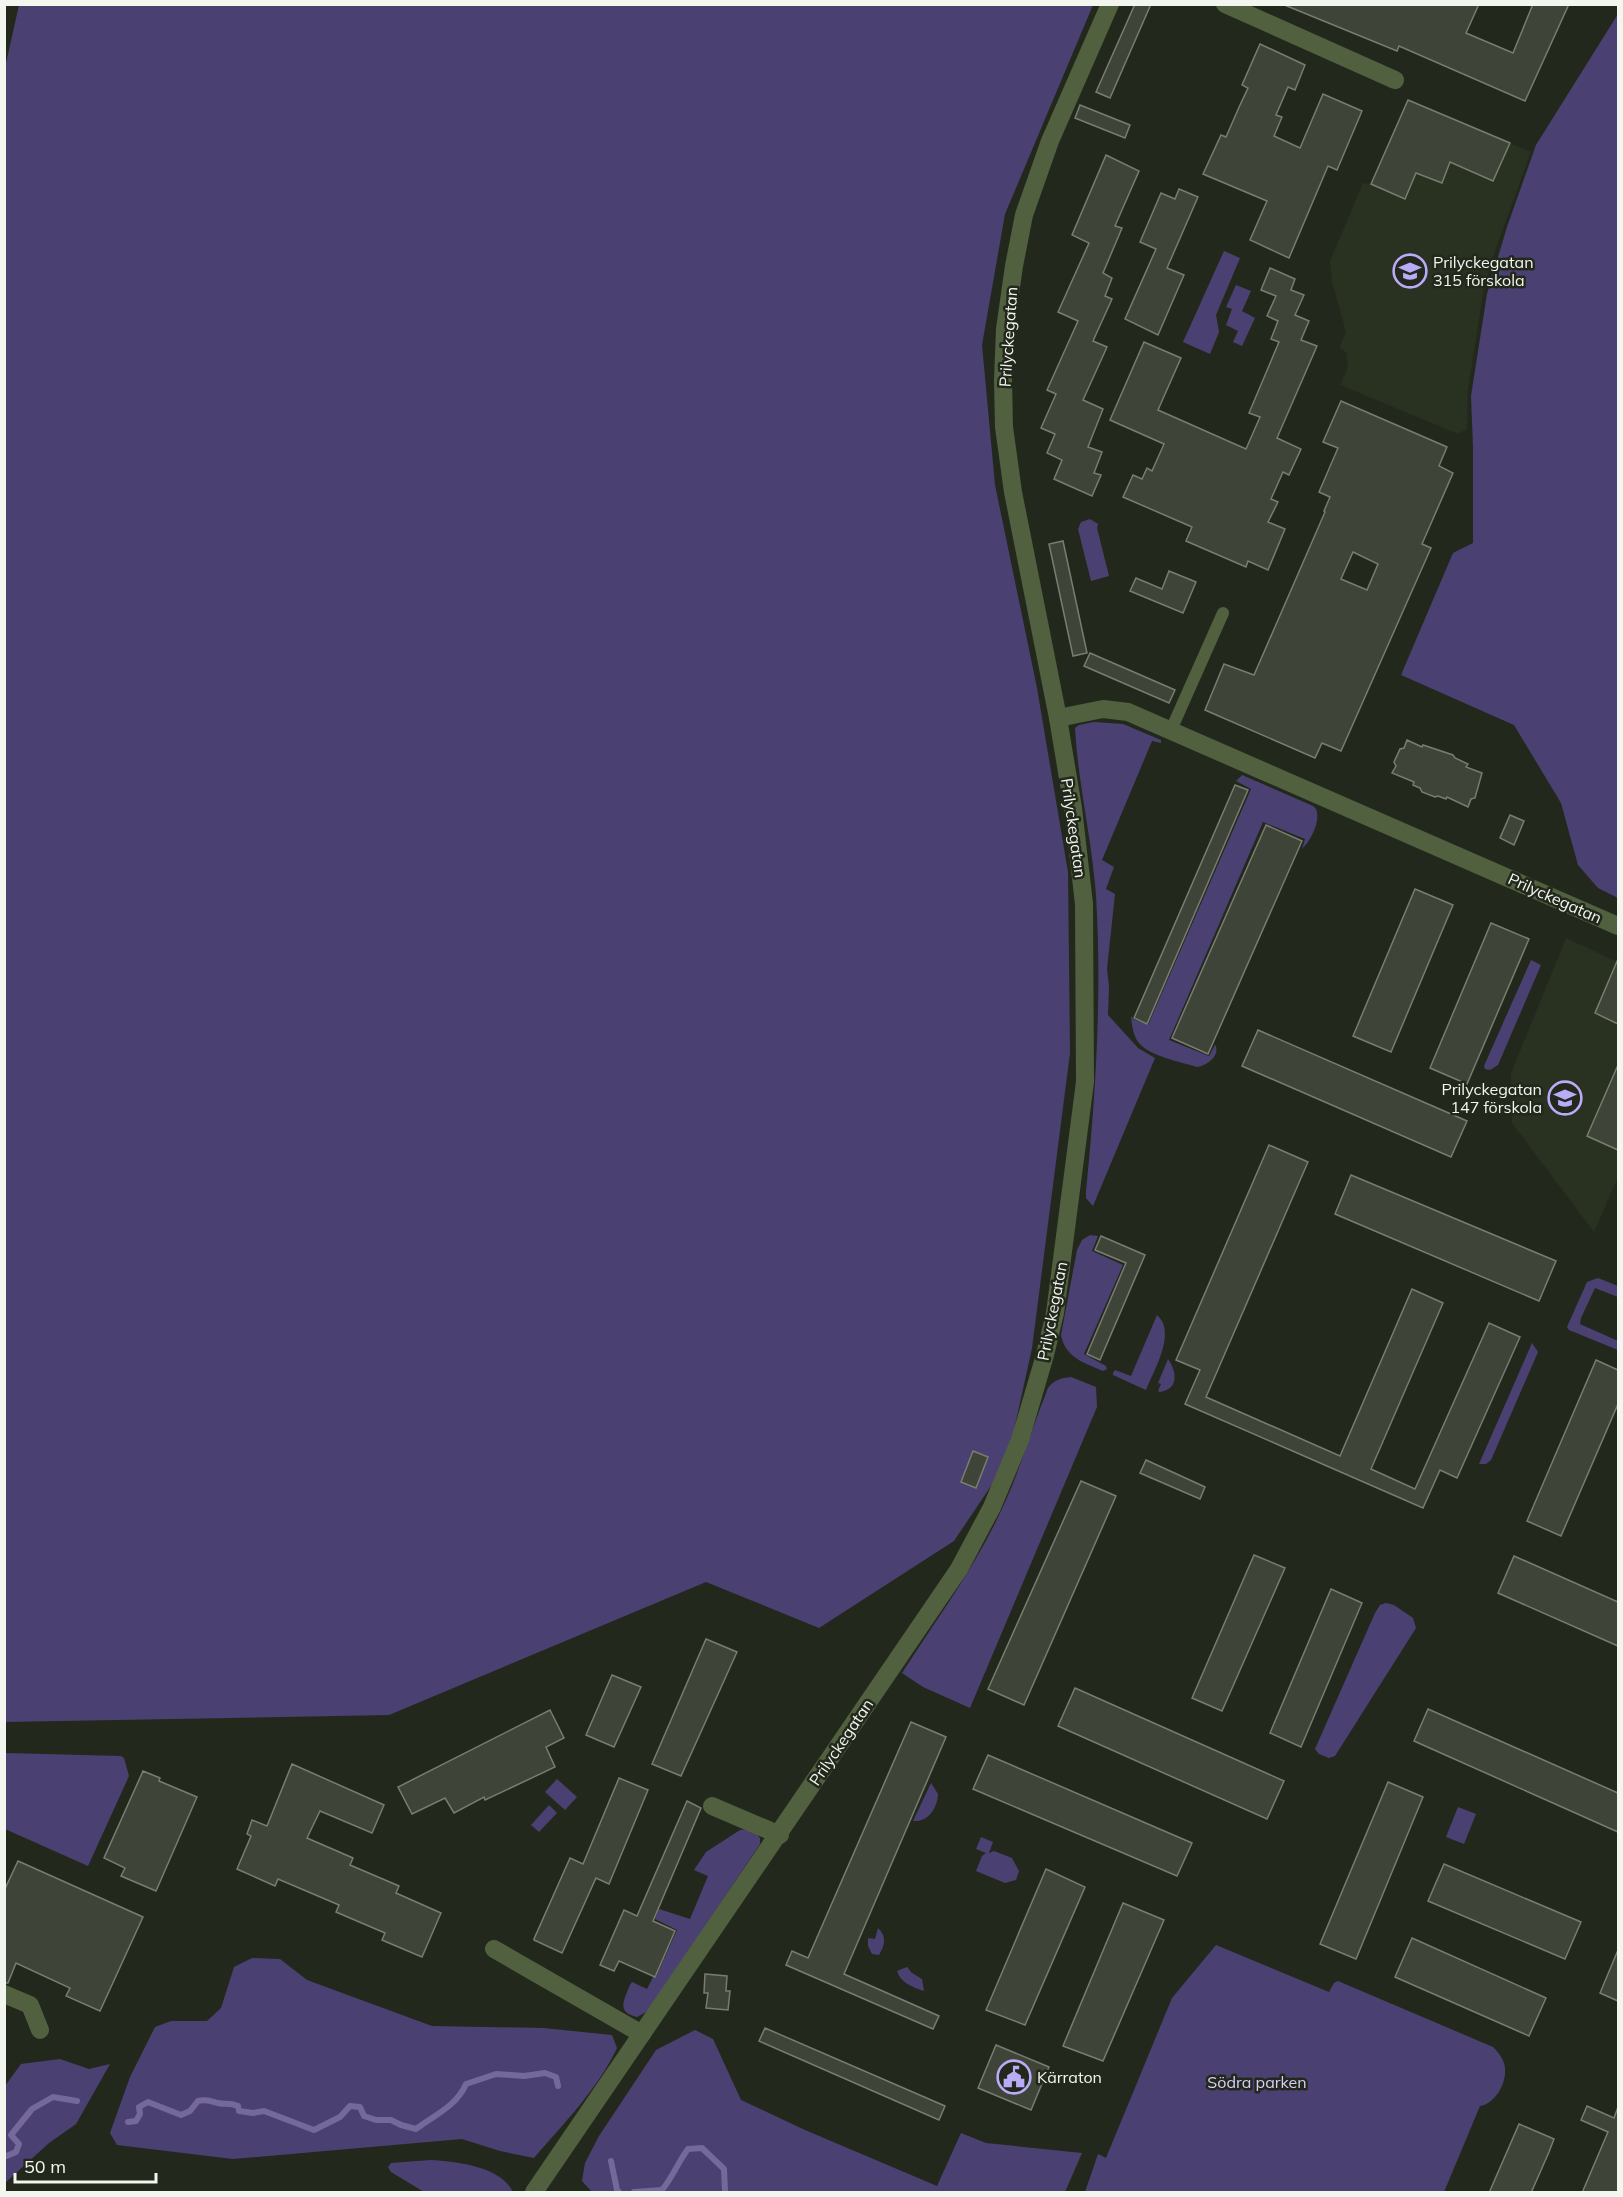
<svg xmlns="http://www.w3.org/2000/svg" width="1623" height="2197" font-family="Mulish,sans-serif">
  <rect width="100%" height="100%" fill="#23281d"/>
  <g fill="#293120">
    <polygon points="1408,100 1531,152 1494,254 1483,294 1468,390 1467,429 1458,434 1340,385 1348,367 1346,352 1339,348 1346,332 1332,282 1330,261 1363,183 1371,184"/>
    <polygon points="1566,938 1618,962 1618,1177 1594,1232 1512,1123 1511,1073"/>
  </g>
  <g fill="#4b4072">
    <polygon points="19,5 1093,5 1005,214 982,345 995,485 1037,688 1068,872 1070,1053 1032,1348 1007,1462 954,1541 819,1628 706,1582 389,1715 5,1722 4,72"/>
    <polygon points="1618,14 1618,898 1598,888 1578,865 1561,803 1514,725 1401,675 1453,553 1473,543 1473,447 1471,396 1487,294 1507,227 1536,145"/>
    <polygon points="1224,251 1240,258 1216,315 1219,332 1210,354 1183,342"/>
    <polygon points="1236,285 1251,291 1242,311 1255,318 1242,346 1233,342 1238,331 1226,325 1232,309 1226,307"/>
    <polygon points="1090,519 1098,524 1097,528 1109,576 1091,581 1078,529 1081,522"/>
    <path d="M1094,722L1123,724L1161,740V743L1152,741L1102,860L1114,867L1106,889L1115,894L1107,969L1109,987L1108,1015L1138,1048L1155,1058L1093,1206L1086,1198V1191C1096,1092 1102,994 1096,895C1092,839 1078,784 1075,728L1079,725Z"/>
    <path d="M1242,775L1313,806L1316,809C1321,821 1311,840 1302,849L1305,839L1263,822L1169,1040L1209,1056L1215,1045L1216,1046C1219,1057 1207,1065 1197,1067C1181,1062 1149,1056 1139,1043C1133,1036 1132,1025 1131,1016L1133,1019L1148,1025L1251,789L1236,781Z"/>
    <polygon points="1531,960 1541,965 1498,1065 1490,1070 1485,1069 1484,1066"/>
    <path d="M1090,1235L1098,1236L1092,1251L1123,1265L1084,1354L1106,1366L1107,1369L1103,1371C1084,1363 1065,1357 1061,1335L1077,1250L1082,1240Z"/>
    <polygon points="1598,1278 1618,1286 1618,1297 1595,1288 1581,1318 1580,1324 1618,1341 1618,1350 1569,1330 1567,1327 1587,1282"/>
    <path d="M1157,1315C1177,1332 1154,1370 1146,1390L1113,1375V1373L1115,1370L1131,1376Z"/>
    <polygon points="1532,1343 1538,1352 1491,1460 1486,1464 1479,1464"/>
    <path d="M1168,1359C1177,1372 1179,1389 1160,1392L1158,1391L1161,1384L1158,1383Z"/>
    <path d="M1071,1377L1096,1387L1097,1407L970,1708L923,1687L902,1673C938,1617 979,1562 1006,1500C1022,1464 1033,1425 1048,1388C1054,1380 1061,1378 1071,1377Z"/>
    <polygon points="1386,1603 1394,1605 1413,1618 1416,1628 1335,1756 1329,1758 1319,1754 1315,1749 1375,1613 1380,1605"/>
    <polygon points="5,1753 121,1756 124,1758 129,1776 88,1866 5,1829"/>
    <polygon points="557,1779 577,1797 565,1810 545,1792"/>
    <path d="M931,1783L938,1794C937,1808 929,1822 913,1821Z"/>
    <polygon points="549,1805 557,1813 539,1832 531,1825"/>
    <polygon points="1458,1807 1476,1814 1464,1844 1446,1837"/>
    <path d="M740,1830C748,1828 756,1832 760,1838V1844L648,2011L637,2017C616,2012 624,2000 630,1985L632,1982L647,1989L653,1977H656L677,1930L655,1919L659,1909L690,1919L708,1876L694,1870L706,1852Z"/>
    <polygon points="981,1837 993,1842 989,1853 994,1851 1012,1858 1019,1871 1016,1880 1005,1883 976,1871 982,1856 986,1853 976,1849"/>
    <path d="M878,1928C887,1937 885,1945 879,1955L872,1954L868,1946V1938L875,1939Z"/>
    <path d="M1216,1945L1329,1992L1334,1983L1338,1981L1493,2047C1498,2052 1502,2057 1504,2063C1509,2079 1497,2103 1480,2106L1444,2192H1085L1098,2154L1106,2158L1172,1998Z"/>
    <path d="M252,1958L280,1959L307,1980L432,2026L543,2028L612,2035L617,2048C598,2089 563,2124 534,2158L500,2151L462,2139L233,2159L117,2145L110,2133L130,2077L155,2027L171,2021H207L221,2008L234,1967Z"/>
    <path d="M907,1967L912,1973L922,1979L924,1991C912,1987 901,1983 897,1971Z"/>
    <polygon points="695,2030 713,2039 741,2100 805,2130 937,2186 961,2133 986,2143 1082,2153 1065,2192 592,2192 582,2181 585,2163 599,2136 656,2050"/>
    <polygon points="60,2059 89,2069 110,2064 76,2124 49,2143 5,2183 5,2086 21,2064"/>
    <path d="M431,2160C458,2162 500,2166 513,2192H424L391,2172L388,2167L391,2163Z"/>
  </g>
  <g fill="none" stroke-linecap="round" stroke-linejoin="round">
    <g stroke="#756999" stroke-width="6">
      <path d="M128,2122L136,2121L140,2114L139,2107L148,2102L181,2115L190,2111L198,2101C207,2099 209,2101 218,2103C226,2105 228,2102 238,2106L239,2111L253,2113L264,2111L314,2130L340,2117L350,2106L360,2107L364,2116L376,2120H391L401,2125L416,2129C434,2115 456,2107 466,2084L496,2074L524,2076L545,2073L556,2077L558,2086"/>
      <polyline points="4,2157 16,2152 19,2144 11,2135 32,2109 53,2097 77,2101"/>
      <polyline points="611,2161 617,2190 619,2192"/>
      <path d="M634,2192L662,2190C673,2177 678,2162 688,2149L702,2148L724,2169L725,2192"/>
    </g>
  </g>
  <g fill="#3e4438" stroke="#777e70" stroke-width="1.5" fill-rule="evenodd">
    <polygon points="1135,4 1151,4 1110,98 1096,92"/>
    <polygon points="1282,4 1479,4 1466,33 1513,53 1533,4 1569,4 1525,101 1399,46 1397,51"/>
    <polygon points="1260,44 1305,65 1295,90 1288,87 1276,115 1282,117 1274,136 1300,148 1323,94 1362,111 1337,170 1328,166 1289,258 1250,240 1267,201 1203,174 1221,135 1226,137 1240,105 1248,88 1242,85"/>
    <polygon points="1408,100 1510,143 1493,181 1450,162 1442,183 1416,173 1405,199 1371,184"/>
    <polygon points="1080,105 1130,125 1125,138 1075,118"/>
    <polygon points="1106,155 1139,171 1118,219 1115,226 1122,228 1103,273 1112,278 1105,296 1112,299 1093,341 1107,347 1083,400 1103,409 1088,447 1102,452 1094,473 1101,475 1092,496 1054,479 1062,460 1047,453 1055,434 1041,428 1056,394 1047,390 1078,321 1058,312 1089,243 1072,235"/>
    <polygon points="1179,189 1198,197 1167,268 1184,275 1158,335 1125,319 1156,249 1140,242 1161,193 1175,199"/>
    <polygon points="1270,268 1295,279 1291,290 1304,295 1295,315 1309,321 1301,340 1317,346 1277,438 1301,449 1289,475 1283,472 1271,499 1278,502 1268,522 1285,529 1268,570 1248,561 1246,567 1186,541 1192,527 1123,497 1133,475 1142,479 1147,468 1152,471 1164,444 1110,420 1144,342 1181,358 1158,410 1246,449 1260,417 1249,413 1279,342 1271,339 1278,321 1267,316 1276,296 1261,290"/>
    <path d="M1341,401L1447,447L1439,466L1453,473L1422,544L1431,548L1341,751L1322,743L1315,758L1205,710L1224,664L1254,675L1325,512L1324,511L1330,497L1319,492L1338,448L1323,442ZM1353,552L1378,564L1367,590L1341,579Z"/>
    <polygon points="1063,541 1087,653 1073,656 1049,544"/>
    <polygon points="1169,571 1196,582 1183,613 1130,591 1136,578 1162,589"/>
    <polygon points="1090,653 1175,690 1169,703 1084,666"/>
    <polygon points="1407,740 1422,747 1423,745 1453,755 1455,758 1468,764 1466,767 1482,773 1475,798 1471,799 1468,807 1447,797 1446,799 1438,796 1435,797 1422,792 1420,788 1413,785 1414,782 1392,773 1396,766 1394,762 1400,749 1404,748"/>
    <polygon points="1235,785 1248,790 1147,1024 1134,1018"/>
    <polygon points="1510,815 1524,821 1514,845 1500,838"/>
    <polygon points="1266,825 1302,841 1208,1054 1172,1038"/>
    <polygon points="1415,889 1453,905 1391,1052 1353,1036"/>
    <polygon points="1491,923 1529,939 1467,1084 1430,1068"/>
    <polygon points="1618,959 1618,1024 1595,1013"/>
    <polygon points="1258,1030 1467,1121 1451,1157 1242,1066"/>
    <polygon points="1618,1065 1618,1150 1587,1136"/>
    <polygon points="1269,1145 1308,1162 1206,1397 1340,1456 1412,1289 1443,1303 1371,1469 1415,1489 1489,1323 1520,1337 1457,1478 1440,1470 1423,1508 1185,1404 1200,1370 1176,1360"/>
    <polygon points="1351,1175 1556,1261 1539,1301 1335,1214"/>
    <polygon points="1101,1236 1145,1255 1100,1360 1087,1354 1126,1263 1095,1250"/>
    <polygon points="1596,1360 1618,1370 1618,1404 1561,1536 1527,1521"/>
    <polygon points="973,1451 988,1457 976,1488 961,1482"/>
    <polygon points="1146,1460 1205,1487 1200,1499 1140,1473"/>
    <polygon points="1081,1481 1116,1496 1024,1705 988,1689"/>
    <polygon points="1254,1555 1285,1568 1222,1711 1192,1698"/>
    <polygon points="1514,1556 1618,1602 1618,1646 1498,1593"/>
    <polygon points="1331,1589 1362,1603 1301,1747 1270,1733"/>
    <polygon points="706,1639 737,1652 681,1776 652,1764"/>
    <polygon points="612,1675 641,1687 614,1747 586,1735"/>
    <polygon points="1075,1688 1284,1781 1267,1819 1058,1726"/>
    <polygon points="1428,1709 1618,1793 1618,1832 1414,1741"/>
    <polygon points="550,1710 564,1738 546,1747 555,1767 485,1800 484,1797 454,1813 445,1798 412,1814 398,1787"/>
    <polygon points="911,1722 946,1737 844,1974 939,2016 933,2029 786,1965 792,1951 808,1958"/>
    <polygon points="988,1755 1192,1843 1177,1876 973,1789"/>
    <polygon points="292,1764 384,1805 372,1833 320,1811 307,1838 353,1858 350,1865 399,1886 396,1893 441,1913 422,1957 382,1940 385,1933 336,1912 339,1905 278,1879 275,1886 237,1869 251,1836 247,1834 252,1820 267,1826"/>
    <polygon points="143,1771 160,1778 159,1781 197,1797 156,1891 121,1876 125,1868 104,1858"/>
    <polygon points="619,1778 648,1790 609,1884 596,1878 562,1953 534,1940 534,1939 570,1858 583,1864"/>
    <polygon points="1388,1782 1423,1797 1356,1959 1320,1944"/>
    <polygon points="687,1801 701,1808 653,1921 675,1931 655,1977 619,1961 614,1971 600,1965 624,1910 637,1916"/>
    <polygon points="18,1861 143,1917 100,2011 66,1996 70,1988 16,1963 8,1983 4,1983 4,1891"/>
    <polygon points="1444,1864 1581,1922 1565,1959 1428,1901"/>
    <polygon points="1046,1869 1085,1887 1025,2025 986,2010"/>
    <polygon points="1123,1903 1164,1920 1103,2061 1063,2046"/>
    <polygon points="1412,1938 1546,1998 1529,2036 1395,1977"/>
    <polygon points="1618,1950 1618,2001 1600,1993"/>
    <polygon points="705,1974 727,1976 726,1991 730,1991 728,2010 706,2008 708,1993 704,1993"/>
    <polygon points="765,2028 945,2106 939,2120 759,2041"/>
    <polygon points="996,2045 1049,2067 1031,2110 978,2088"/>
    <polygon points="1587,2106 1614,2118 1618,2107 1618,2193 1582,2193 1608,2132 1581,2120"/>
    <polygon points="1519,2124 1554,2139 1549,2152 1531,2193 1489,2193"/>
  </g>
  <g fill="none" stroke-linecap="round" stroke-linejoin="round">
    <polyline stroke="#51603f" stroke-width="12" points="1171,730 1223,613"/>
    <g stroke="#51603f" stroke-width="18">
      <polyline points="1225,4 1395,80"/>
      <polyline points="1058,718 1103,709 1128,712 1618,926"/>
      <polyline points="712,1806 780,1835"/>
      <polyline points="494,1949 642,2034"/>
      <polyline points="4,1994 30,2005 40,2030"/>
      <polyline points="534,2192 959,1569 992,1507 1020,1440 1045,1355 1055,1313 1085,1082 1084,904 1073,808 1058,718 1013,492 1004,427 1003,380 1005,329 1014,266 1024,215 1050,141 1110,4"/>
    </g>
  </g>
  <defs>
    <g id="school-ring" transform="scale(1.725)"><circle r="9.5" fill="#23281d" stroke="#b9abf7" stroke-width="1.5"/><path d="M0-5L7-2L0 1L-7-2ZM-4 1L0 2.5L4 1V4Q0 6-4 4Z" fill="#b9abf7"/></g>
    <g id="civic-ring" transform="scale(1.725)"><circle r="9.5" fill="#23281d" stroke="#b9abf7" stroke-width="1.5"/><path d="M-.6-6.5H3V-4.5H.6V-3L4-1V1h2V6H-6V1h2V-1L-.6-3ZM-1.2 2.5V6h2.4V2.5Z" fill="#b9abf7"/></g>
  </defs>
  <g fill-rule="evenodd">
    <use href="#school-ring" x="1410" y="271"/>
    <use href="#school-ring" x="1565" y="1098"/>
    <use href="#civic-ring" x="1014" y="2077"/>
  </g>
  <g text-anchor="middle" stroke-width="5" stroke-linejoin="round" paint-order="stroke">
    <g font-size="16" fill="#f2f6ee" stroke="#23281d" text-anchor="start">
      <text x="1433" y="268">Prilyckegatan<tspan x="1433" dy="18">315 förskola</tspan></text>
      <text x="1542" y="1095" text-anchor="end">Prilyckegatan<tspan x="1542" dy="18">147 förskola</tspan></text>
      <text x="1037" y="2083">Kärraton</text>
    </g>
    <g font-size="16" fill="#f2f6ee" stroke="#23281d">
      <text transform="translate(1008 337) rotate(-86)" y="6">Prilyckegatan</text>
      <text transform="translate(1074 828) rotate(82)" y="6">Prilyckegatan</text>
      <text transform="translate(1555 898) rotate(24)" y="6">Prilyckegatan</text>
      <text transform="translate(1052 1311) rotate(-79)" y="6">Prilyckegatan</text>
      <text transform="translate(841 1742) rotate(-56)" y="6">Prilyckegatan</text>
    </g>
    <g font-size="16" fill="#d6cffb" stroke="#23281d">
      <text x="1257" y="2088">Södra parken</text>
    </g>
  </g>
  <rect width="1623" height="2197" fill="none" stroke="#f2f6ee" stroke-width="12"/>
  <path d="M15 2173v9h141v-9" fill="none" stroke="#f2f6ee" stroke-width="3"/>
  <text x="24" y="2173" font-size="18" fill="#f2f6ee" stroke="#23281d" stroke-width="4.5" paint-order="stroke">50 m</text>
</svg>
